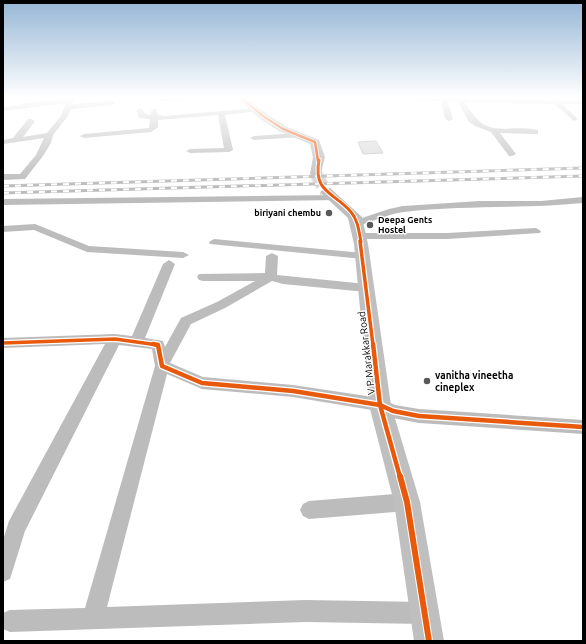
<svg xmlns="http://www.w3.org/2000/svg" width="586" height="644" font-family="Ubuntu,sans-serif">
  <rect width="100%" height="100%" fill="#fff"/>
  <polygon fill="#dbdbdb" stroke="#c2c2c2" points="376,141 383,153 363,154 358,142"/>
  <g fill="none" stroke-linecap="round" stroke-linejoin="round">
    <polyline stroke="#d9d9d9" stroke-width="13" stroke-dasharray="13 6" stroke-linecap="butt" points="316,174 326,192"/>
    <g fill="#bcbcbc" fill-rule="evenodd">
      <polygon points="69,97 75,97 72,104 112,101 115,103 112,105 71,109 68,116 53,135 51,143 43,156 25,179 3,180 3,174 20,174 36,155 44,138 3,144 3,140 13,138 28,119 31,119 35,121 23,137 47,133 61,116 66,103 3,111 3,107"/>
      <polygon points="168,97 203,97 200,99 160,101 157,99"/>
      <path d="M395,97L550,100V97H554L558,100H583V104H562L578,119L574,121L554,104L465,102C487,142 503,123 538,130V134H535L500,133L516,154L512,156H509L491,132L475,126L469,122L458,102L448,101L453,119L449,121L445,119L441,101L398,99Z"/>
      <polygon points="256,108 259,110 258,111 225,115 233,150 229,152 190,153 186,151 190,149 224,148 218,115 158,120 158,127 151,132 84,138 80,136 84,134 149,128 150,119 139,118 137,110 140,108 142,109 145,114 150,115 152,109 156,109 158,115 164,116"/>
      <polygon points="297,133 301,135 300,137 254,140 250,138 254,136"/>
      <polygon points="335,195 340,198 338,200 3,205 3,199"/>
      <path d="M583,197V203C523,209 463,205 404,212C387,214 373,222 357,226L352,223L353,221L389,209L403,206L480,201H541Z"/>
      <polygon points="35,224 89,246 183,252 189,255 183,258 87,252 34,230 3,232 3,226"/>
      <polygon points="536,228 541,231 540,233 447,239 359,239 354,236 359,233 447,233"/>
      <polygon points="214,239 363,253 369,256 363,259 210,244 209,242"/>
      <polygon points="272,253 278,256 277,275 366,284 372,288 366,292 283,284 272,281 225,308 191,324 170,363 203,377 293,385 380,398 395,405 419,409 583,420 583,434 419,423 393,418 378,411 293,397 202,389 167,374 107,607 306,600 424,602 432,605 435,613 432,621 424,624 306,622 10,632 3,629 3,613 10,610 85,608 155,366 152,349 119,345 25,531 10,579 3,582 3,540 9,521 105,344 3,348 3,338 115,334 132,336 163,264 169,260 175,264 145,338 163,341 165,347 181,318 217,302 255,281 203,281 199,280 197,277 199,274 265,273 266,256"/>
      <polygon points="407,493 413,496 416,502 413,508 407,511 309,519 303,516 300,510 303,504 309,501"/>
    </g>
    <g fill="#bfbfbf" fill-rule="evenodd">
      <polygon points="236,97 245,97 267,114 287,127 319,140 325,157 320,177 316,178 310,174 313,157 310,144 279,131 259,118"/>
      <polygon points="326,188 331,189 362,217 368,244 391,405 420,502 444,641 414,641 394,502 369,405 354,244 348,218 320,192"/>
    </g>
    <g stroke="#bcbcbc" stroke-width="3">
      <g id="rail">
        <polyline points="3,186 583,168"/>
        <polyline points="3,193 583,176"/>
      </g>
    </g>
    <use href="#rail" stroke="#fff" stroke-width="2" stroke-dasharray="6" stroke-linecap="butt"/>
    <g stroke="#fff" stroke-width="4">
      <polyline id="cycleway-far4" points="240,97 263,116 283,129 315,142 318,161"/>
    </g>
    <g stroke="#fff" stroke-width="5">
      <path id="cycleway-far3" d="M319,160C313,193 334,192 351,212C358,220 359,232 361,242"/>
    </g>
    <g stroke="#fff" stroke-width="6">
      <g id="cycleway-far2">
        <polyline points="360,241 373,345"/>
        <polyline points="3,343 115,339 158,345"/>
      </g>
    </g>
    <g stroke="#fff" stroke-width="7">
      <g id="cycleway-far1">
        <polyline points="153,344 158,345 162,366 202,383 293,391 380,405 393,411 419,416 583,427"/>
        <polyline points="373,344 380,405 400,477"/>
      </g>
    </g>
    <g stroke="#fff" stroke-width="8">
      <polyline id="cycleway" points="400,476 407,502 429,641"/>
    </g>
    <use href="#cycleway-far4" stroke="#e8590c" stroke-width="2.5"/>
    <use href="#cycleway-far3" stroke="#e8590c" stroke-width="3"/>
    <use href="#cycleway-far2" stroke="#e8590c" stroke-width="3.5"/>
    <use href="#cycleway-far1" stroke="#e8590c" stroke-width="4.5"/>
    <use href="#cycleway" stroke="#e8590c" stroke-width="6"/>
  </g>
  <linearGradient id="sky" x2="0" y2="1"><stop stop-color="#95b6d5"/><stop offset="0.52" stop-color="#fff"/><stop offset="1" stop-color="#fff" stop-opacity="0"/></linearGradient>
  <rect width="586" height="187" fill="url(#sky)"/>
  <g fill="#595959" stroke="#fff" stroke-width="1.5">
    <circle cx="329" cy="213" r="4"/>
    <circle cx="370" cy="225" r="4"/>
    <circle cx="427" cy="381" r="4"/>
  </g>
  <g text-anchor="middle" stroke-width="3" stroke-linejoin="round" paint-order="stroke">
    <g font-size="9" font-weight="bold" fill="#000" stroke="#fff" text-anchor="end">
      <text x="321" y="216">biriyani chembu</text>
      <text x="378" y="223" text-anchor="start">Deepa Gents<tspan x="378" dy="10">Hostel</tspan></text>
    </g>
    <g font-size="10" fill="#000" stroke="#fff">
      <text transform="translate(366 353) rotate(-97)" y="4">V P Marakkar Road</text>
    </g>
    <g font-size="10" font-weight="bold" fill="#000" stroke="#fff" text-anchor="start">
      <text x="435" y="379">vanitha vineetha<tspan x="435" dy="12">cineplex</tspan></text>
    </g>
  </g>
  <rect width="586" height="644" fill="none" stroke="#000000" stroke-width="8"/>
</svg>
